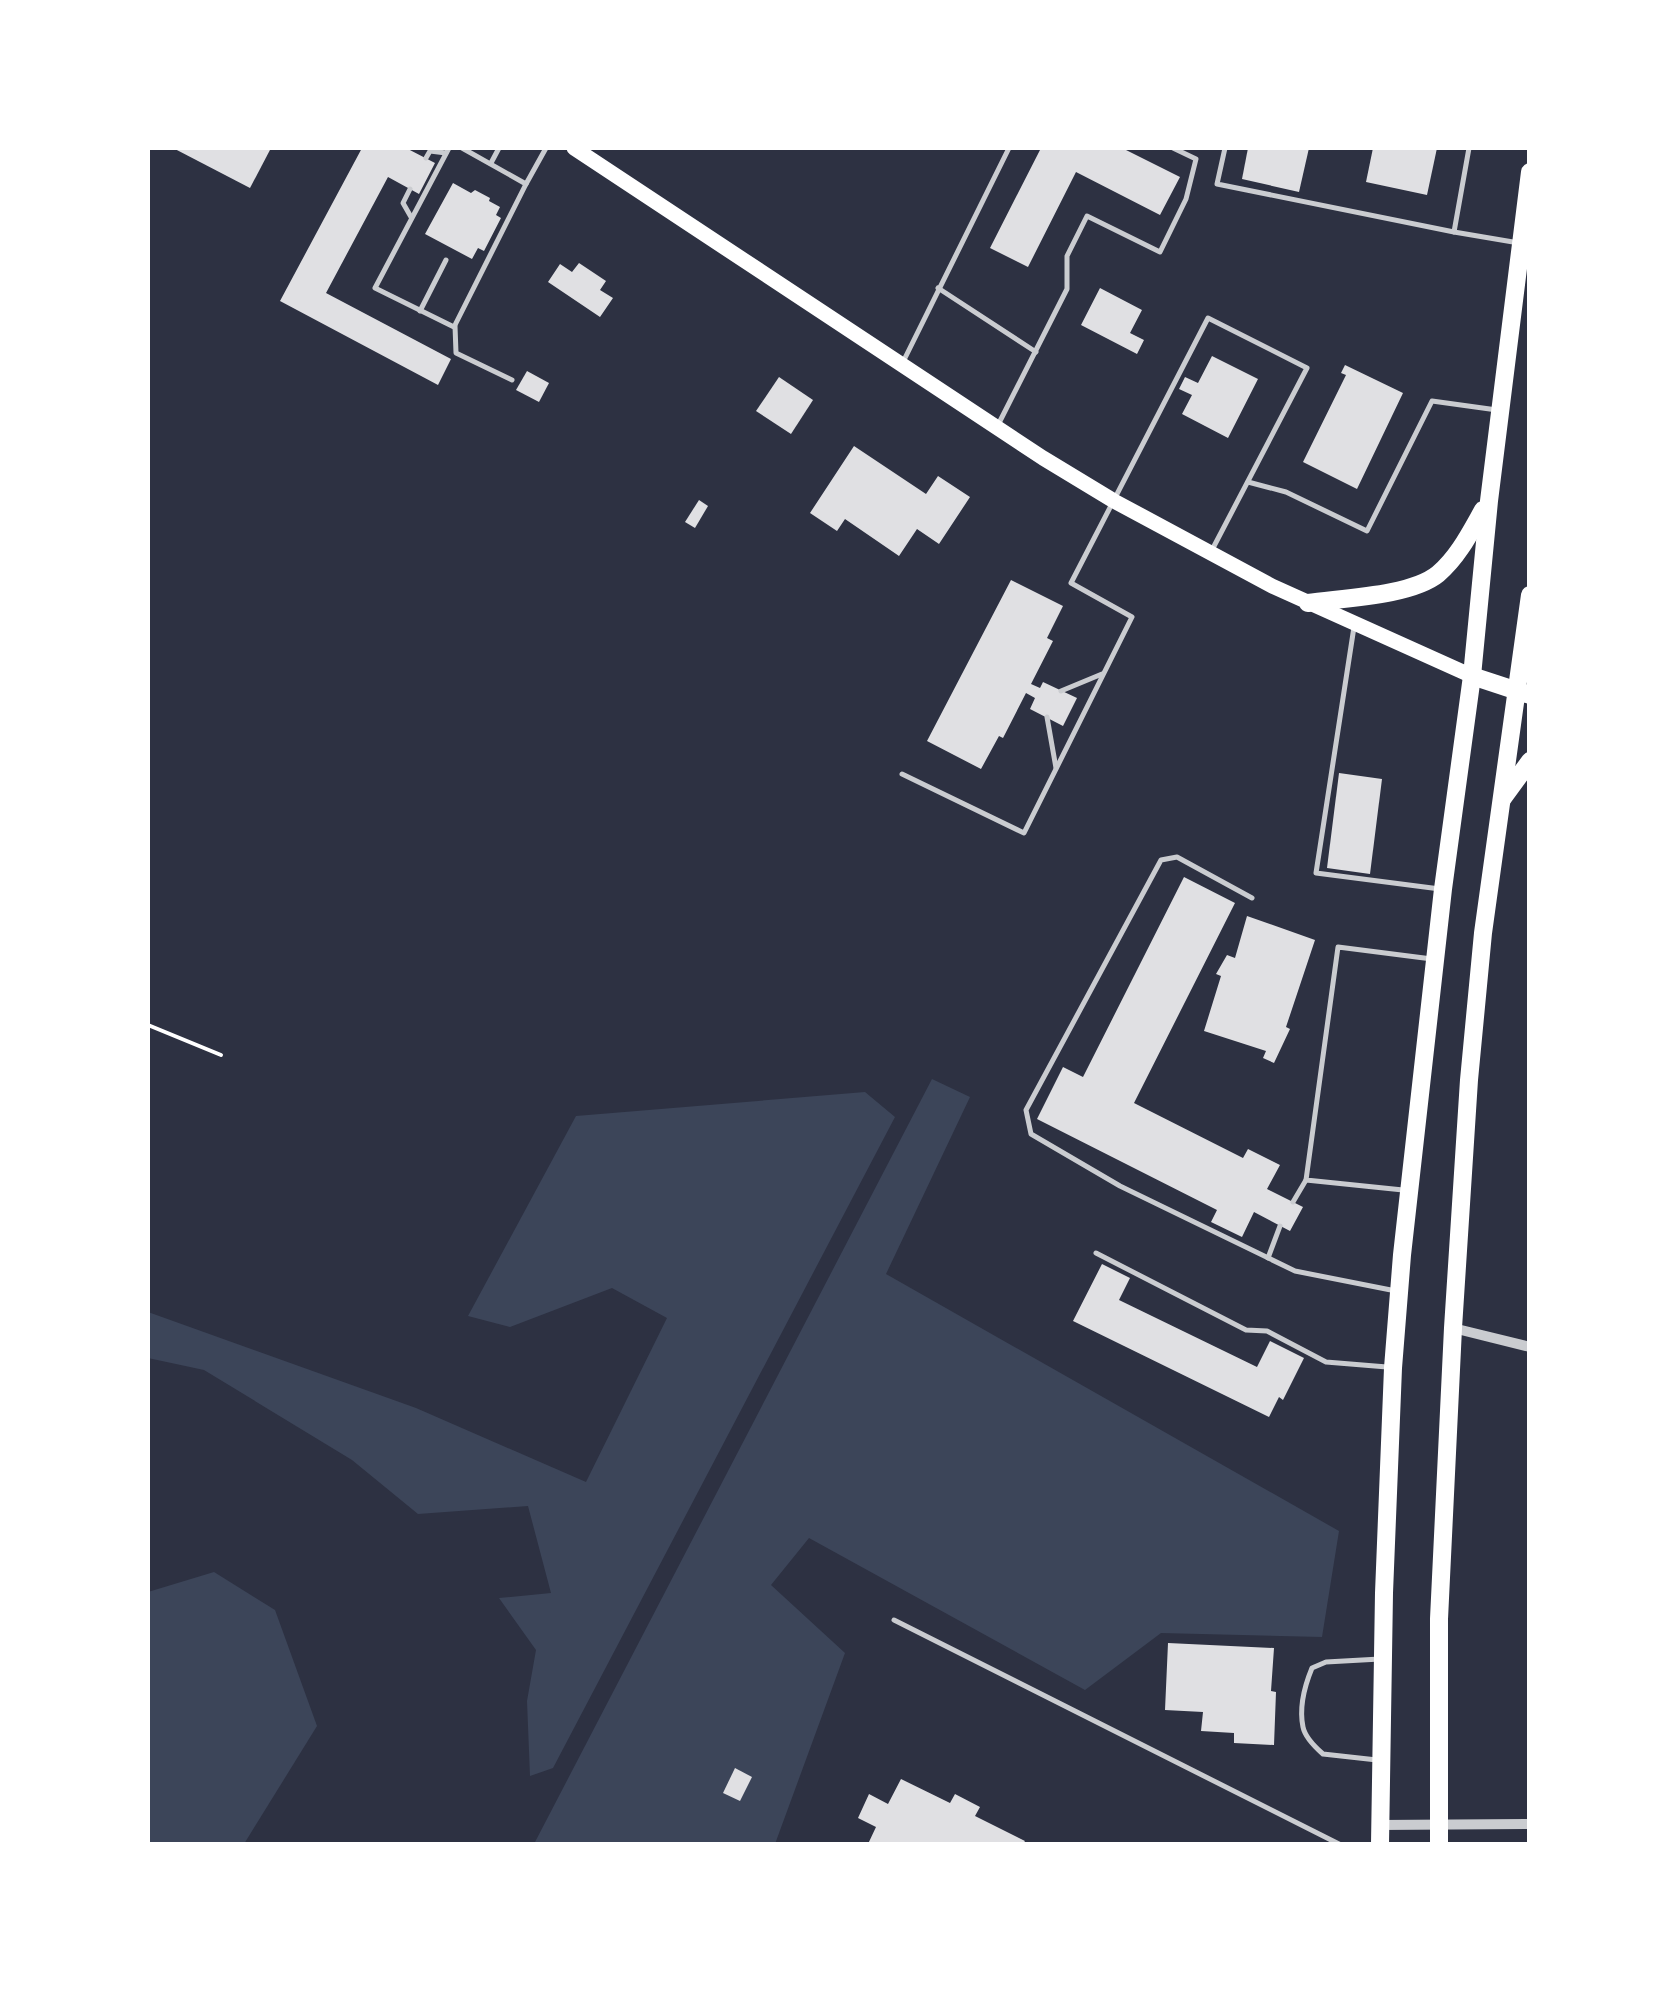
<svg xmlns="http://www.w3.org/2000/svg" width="1677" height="1992" font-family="'Varela Round',sans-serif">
  <rect width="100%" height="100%" fill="#2d3142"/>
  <g fill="#3c4559">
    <polygon points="932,1079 970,1097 886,1274 1339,1531 1322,1637 1161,1633 1085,1690 809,1538 771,1585 845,1653 775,1844 534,1844"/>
    <polygon points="865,1092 895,1117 553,1768 530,1776 527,1701 536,1650 499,1598 551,1593 528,1506 418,1514 352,1460 204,1370 148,1358 148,1312 416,1408 586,1482 667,1318 612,1288 510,1327 468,1316 576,1116"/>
    <polygon points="214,1572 275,1610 317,1726 244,1844 148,1844 148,1592"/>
  </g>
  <g fill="#e0e0e3">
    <polygon points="173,148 271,148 250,188"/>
    <polygon points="362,148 406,148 435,163 419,194 388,177 326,293 451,359 438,385 280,301"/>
    <polygon points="1034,148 1122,148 1180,177 1160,215 1076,172 1028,267 990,248 1040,150"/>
    <polygon points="1248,148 1309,148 1299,192 1242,179"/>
    <polygon points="1373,148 1437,148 1427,195 1366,182"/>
    <polygon points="453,183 471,193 475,190 490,198 489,201 500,207 496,215 501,218 484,251 478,248 472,259 425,234"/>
    <polygon points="579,263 606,281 600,290 613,298 600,317 548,282 560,264 572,272"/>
    <polygon points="1100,288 1142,310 1130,333 1144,340 1137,354 1081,325"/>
    <polygon points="1212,356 1258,379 1228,438 1182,414 1192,395 1179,389 1185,377 1198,383"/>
    <polygon points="1345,365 1403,393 1357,489 1303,462 1346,375 1341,373"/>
    <polygon points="527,371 549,383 539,402 516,390"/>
    <polygon points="779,377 813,400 791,434 756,411"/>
    <polygon points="854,446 926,494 938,476 970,497 939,544 917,529 899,556 845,519 837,531 810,513"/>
    <polygon points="699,500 708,506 695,528 685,522"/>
    <polygon points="1011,580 1063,606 1047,638 1053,641 1031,684 1040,688 1043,682 1077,698 1063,726 1030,709 1035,698 1026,693 1003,738 999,736 981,769 927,741"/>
    <polygon points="1339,773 1382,779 1370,874 1327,868"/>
    <polygon points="1184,877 1235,903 1134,1103 1243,1158 1248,1149 1280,1165 1267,1189 1303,1207 1290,1231 1254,1212 1242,1237 1211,1222 1217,1210 1037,1119 1063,1067 1083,1077"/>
    <polygon points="1247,916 1315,940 1286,1027 1290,1029 1274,1063 1263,1058 1266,1051 1204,1031 1221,976 1216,974 1227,955 1235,958"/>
    <polygon points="1102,1264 1130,1278 1119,1300 1257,1367 1270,1341 1304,1358 1283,1400 1279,1397 1269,1417 1073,1321"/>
    <polygon points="1168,1643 1274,1648 1271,1691 1276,1692 1274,1745 1234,1743 1234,1733 1201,1731 1203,1712 1165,1710"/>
    <polygon points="735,1768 752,1777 740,1801 723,1793"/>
    <polygon points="901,1779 950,1803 955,1794 980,1807 975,1816 1025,1841 1023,1844 868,1844 876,1827 858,1818 869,1794 888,1804"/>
  </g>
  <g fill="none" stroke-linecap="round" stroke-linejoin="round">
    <polyline stroke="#fff" stroke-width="4" points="148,1025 221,1055"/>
    <g stroke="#caccd0" stroke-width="5">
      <polyline points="449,148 375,288 454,327 526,184"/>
      <polyline points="462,148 526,184 546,148"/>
      <polyline points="1225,148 1217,184 1454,232"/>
      <polyline points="1469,148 1454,232 1519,243"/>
      <polyline points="426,158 430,151 446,153"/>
      <polyline points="491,163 499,148"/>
      <polyline points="410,189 403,203 411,217"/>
      <polyline points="938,288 1036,352"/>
      <polyline points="420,311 446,260"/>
      <polyline points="455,326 456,353 512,380"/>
      <polyline points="904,360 1009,148"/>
      <polyline points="998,425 1067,289 1067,256 1087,216 1160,252 1186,199 1196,159 1173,148"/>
      <polyline points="1248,482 1286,492 1367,531 1432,401 1497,410"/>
      <polyline points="1354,627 1316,873 1440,889"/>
      <polyline points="1061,691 1102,674"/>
      <polyline points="1047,717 1056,768"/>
      <polyline points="902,774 1024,833 1132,617 1071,583 1208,318 1307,368 1212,550"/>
      <polyline points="1252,898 1177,857 1161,860 1026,1110 1031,1134 1120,1186 1295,1271 1396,1291"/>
      <polyline points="1403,1190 1306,1180 1338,947 1432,959"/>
      <polyline points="1293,1202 1306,1180"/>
      <polyline points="1096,1253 1246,1330 1267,1331 1326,1362 1387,1367"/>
      <polyline points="1268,1258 1280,1226"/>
      <polyline points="894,1620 1339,1844"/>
      <path d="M1377,1760L1323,1754C1315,1747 1305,1737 1303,1727C1299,1708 1305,1685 1312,1668L1326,1662L1380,1659"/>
    </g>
    <g stroke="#caccd0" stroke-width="10">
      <polyline points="1453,1328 1530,1347"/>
      <polyline points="1379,1825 1530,1824"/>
    </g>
    <polyline stroke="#fff" stroke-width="15" points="574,148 1043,458 1114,501 1272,586 1472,676"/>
    <g stroke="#fff" stroke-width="18">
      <path d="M1308,603C1343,598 1411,596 1438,574C1458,557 1470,533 1483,510"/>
      <polyline points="1472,676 1530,695"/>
      <polyline points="1503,798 1530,761"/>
      <polyline points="1380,1844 1384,1593 1393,1368 1402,1255 1443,889 1472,676 1489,501 1530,172"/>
      <polyline points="1439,1844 1439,1619 1453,1328 1469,1080 1483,933 1530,595"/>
    </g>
  </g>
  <rect width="1677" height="1992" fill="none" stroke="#ffffff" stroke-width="300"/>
</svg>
